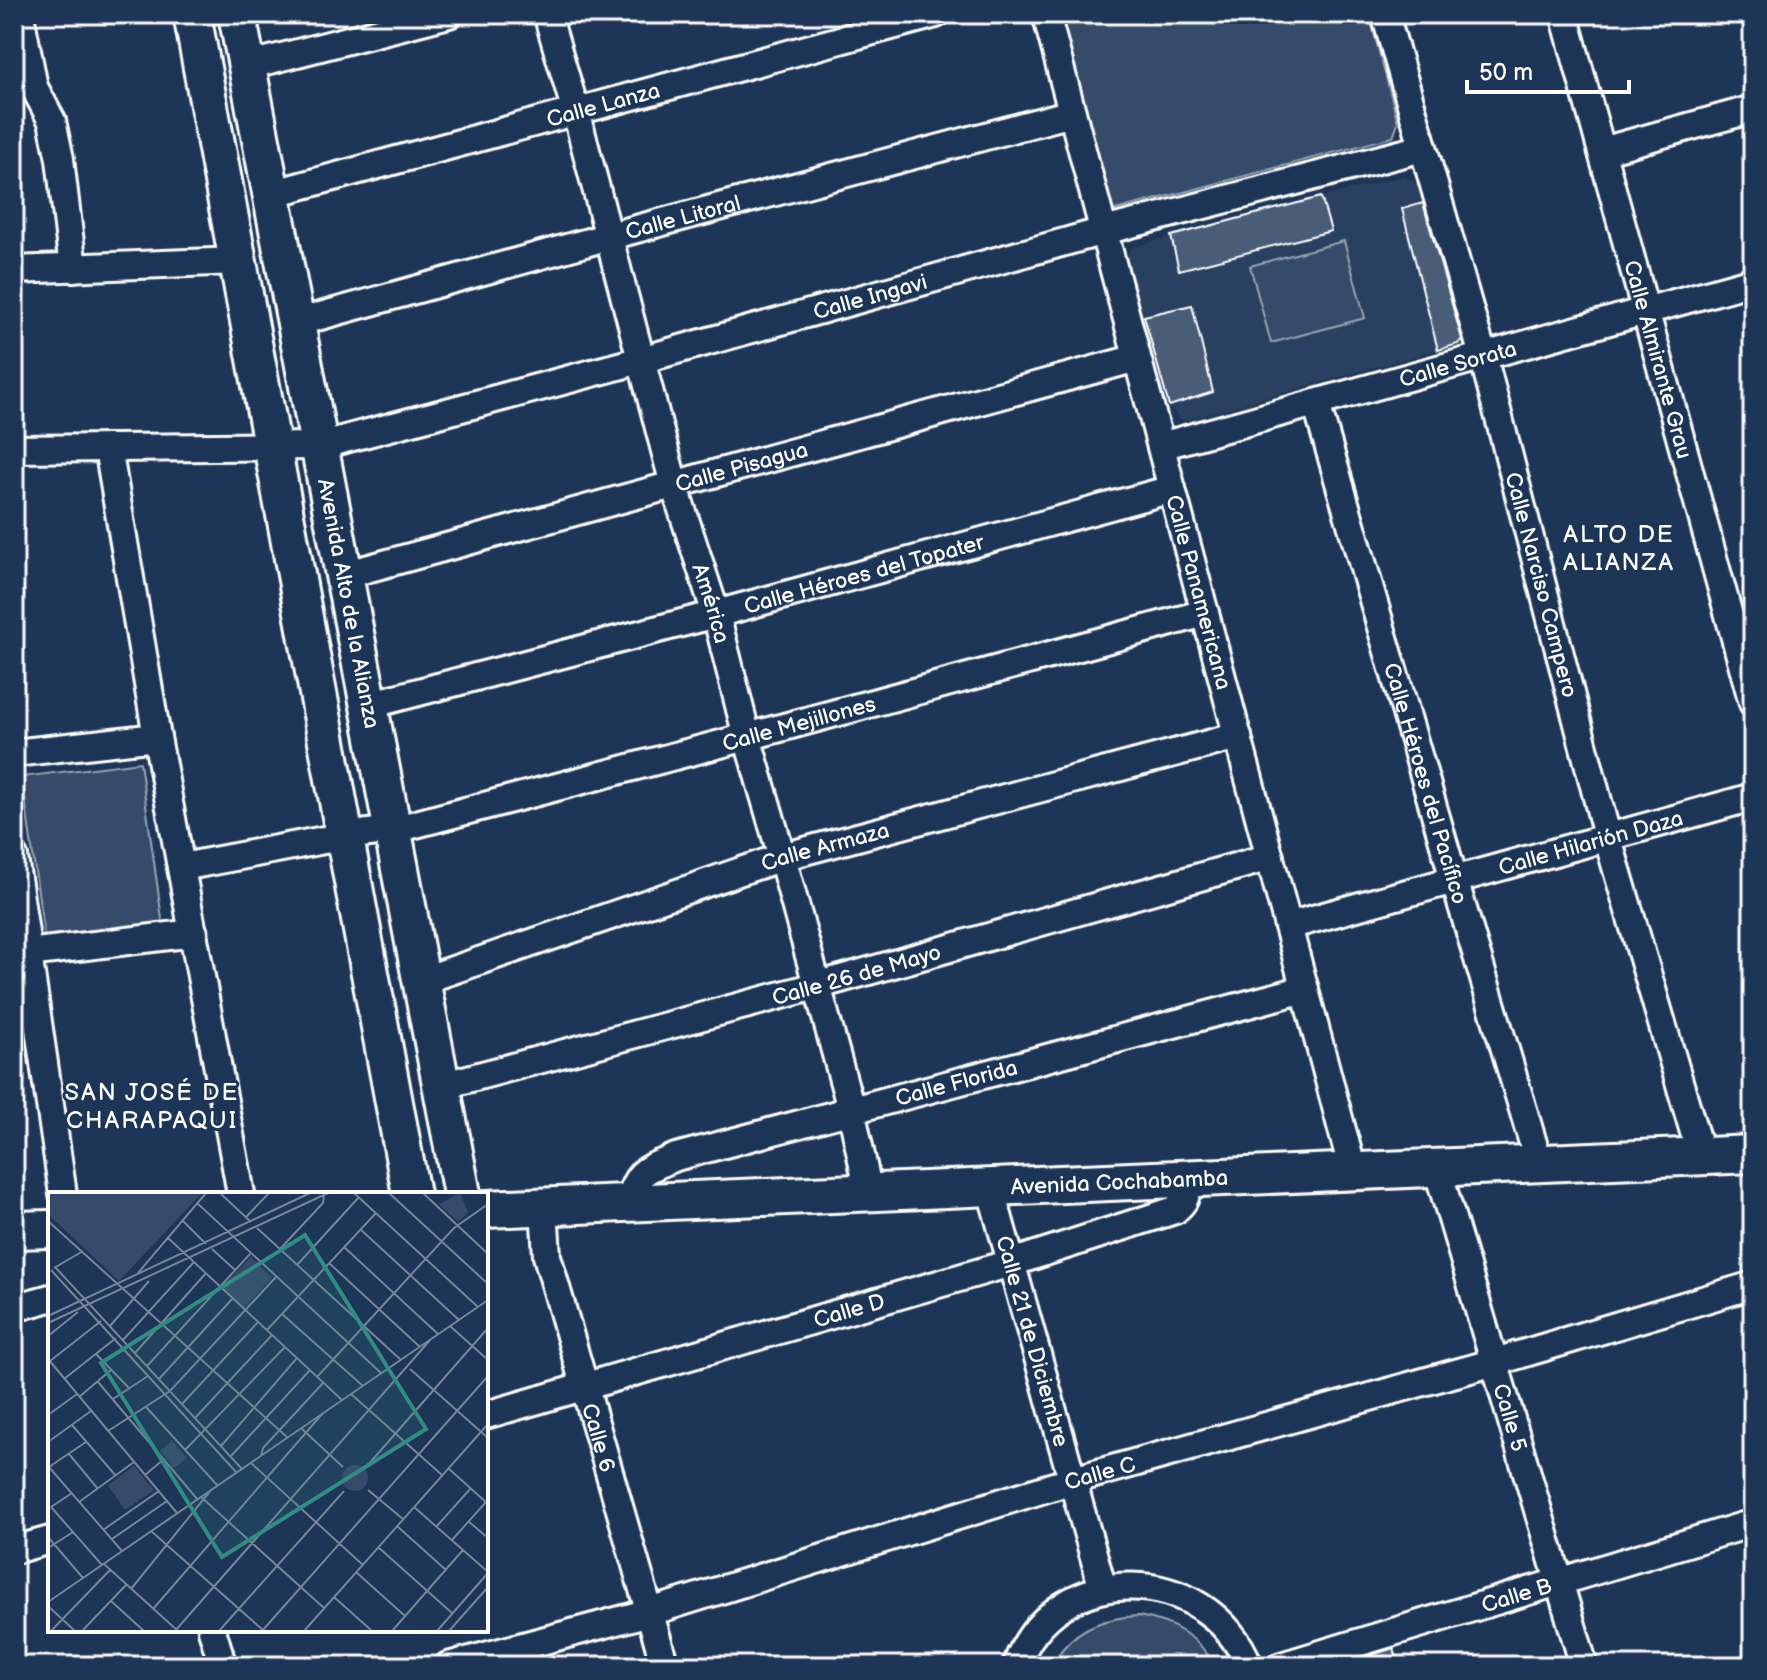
<svg xmlns="http://www.w3.org/2000/svg" width="1767" height="1680" font-family="'Balsamiq Sans',sans-serif">
  <rect width="100%" height="100%" fill="#1d3557"/>
  <filter id="ink" filterUnits="userSpaceOnUse"><feTurbulence type="fractalNoise" baseFrequency=".0125" numOctaves="2"/><feDisplacementMap in="SourceGraphic" scale="16" xChannelSelector="R" yChannelSelector="G"/><feConvolveMatrix kernelMatrix="1 2 1 2 8 2 1 2 1" color-interpolation-filters="sRGB"/></filter>
  <g filter="url(#ink)">
    <polygon fill="#2a4161" points="1404,176 1417,184 1430,202 1465,334 1458,344 1183,421 1169,407 1144,316 1125,258 1132,247"/>
    <g fill="#364b69" stroke="#9aa5b4" stroke-width="2">
      <polygon points="1050,14 1369,14 1398,122 1393,137 1104,213"/>
      <polygon points="1344,241 1365,318 1271,343 1250,266"/>
      <polygon points="140,762 163,926 45,942 22,777"/>
      <path d="M1139,1616C1175,1623 1196,1635 1216,1666H1051C1071,1630 1099,1618 1139,1616Z"/>
    </g>
    <g fill="#4a5d79" stroke="#fff" stroke-width="2">
      <polygon points="1321,197 1331,231 1179,270 1171,236"/>
      <polygon points="1423,203 1462,339 1458,344 1438,350 1402,209"/>
      <polygon points="1192,305 1213,392 1169,406 1144,316"/>
      <polygon points="1394,1648 1399,1666 1346,1666 1345,1663"/>
    </g>
    <g fill="none" stroke-linecap="round" stroke-linejoin="round">
      <g stroke="#fff" stroke-width="32">
        <g id="street">
          <polyline points="20,14 34,87 52,121 60,159 73,268"/>
          <path id="s1" d="M547,14L576,112L674,485L716,614L747,737L782,857L851,1109L869,1193"/>
          <path id="s2" d="M1046,14L1353,1171"/>
          <path id="s3" d="M1385,14L1483,356L1607,836L1701,1156"/>
          <path id="s4" d="M1564,14L1753,703"/>
          <polyline points="247,66 449,14"/>
          <polyline points="1602,151 1753,109"/>
          <path id="s5" d="M271,194L936,14"/>
          <polyline points="14,270 238,261"/>
          <path id="s6" d="M295,323L610,236L1072,113"/>
          <path id="s7" d="M1316,403L1454,879L1539,1163"/>
          <path id="s8" d="M1161,446L1753,281"/>
          <polyline points="108,448 157,737 241,1194"/>
          <path id="s9" d="M14,449L319,446L641,360L1104,231L1423,148"/>
          <path id="s10" d="M344,575L1137,358"/>
          <path id="s11" d="M369,705L716,614L1172,489"/>
          <polyline points="14,753 157,737"/>
          <polyline points="14,857 63,1194"/>
          <path id="s12" d="M182,867L345,836L393,830L747,737L1205,613"/>
          <path id="s13" d="M1288,926L1753,797"/>
          <polyline points="28,953 194,933"/>
          <path id="s14" d="M421,981L782,857L1238,736"/>
          <path id="s15" d="M441,1086L816,986L1270,857"/>
          <path id="s16" d="M1437,1168L1584,1666"/>
          <path id="s17" d="M990,1187L1103,1589"/>
          <path id="s18" d="M630,1203C635,1170 648,1169 676,1157L1305,989"/>
          <path id="s19" d="M544,1207L547,1256L665,1666"/>
          <polyline points="14,1308 50,1298"/>
          <path id="s20" d="M486,1415L1011,1263L1175,1210C1188,1199 1186,1195 1186,1179"/>
          <polyline points="14,1550 50,1540"/>
          <polyline points="212,1630 223,1666"/>
          <path id="s21" d="M448,1666L650,1612L1073,1480L1495,1362L1753,1285"/>
          <path d="M1016,1666C1055,1558 1208,1562 1249,1666"/>
          <path id="s22" d="M1281,1666L1753,1523"/>
        </g>
      </g>
      <g stroke="#fff" stroke-width="42">
        <g id="secondary">
          <polyline points="192,14 411,1194"/>
          <path id="s23" d="M237,14L462,1194"/>
          <path id="s24" d="M486,1209L1753,1154"/>
          <polyline points="14,1230 50,1229"/>
        </g>
      </g>
      <use href="#street" stroke="#1d3557" stroke-width="26"/>
      <use href="#secondary" stroke="#1d3557" stroke-width="36"/>
    </g>
  </g>
  <g text-anchor="middle" stroke-width="6" stroke-linejoin="round" paint-order="stroke">
    <g font-size="22" fill="#fff" stroke="#1d3557">
      <text dy="8" stroke="none"><textPath href="#s5" startOffset="344">Calle Lanza</textPath></text>
      <text dy="8" stroke="none"><textPath href="#s6" startOffset="402">Calle Litoral</textPath></text>
      <text dy="8" stroke="none"><textPath href="#s9" startOffset="876">Calle Ingavi</textPath></text>
      <text dy="8" stroke="none"><textPath href="#s4" startOffset="358">Calle Almirante Grau</textPath></text>
      <text dy="8" stroke="none"><textPath href="#s8" startOffset="308">Calle Sorata</textPath></text>
      <text dy="8" stroke="none"><textPath href="#s10" startOffset="412">Calle Pisagua</textPath></text>
      <text dy="8" stroke="none"><textPath href="#s11" startOffset="512">Calle Héroes del Topater</textPath></text>
      <text dy="8" stroke="none"><textPath href="#s3" startOffset="592">Calle Narciso Campero</textPath></text>
      <text dy="8" stroke="none"><textPath href="#s2" startOffset="598">Calle Panamericana</textPath></text>
      <text dy="8" stroke="none"><textPath href="#s1" startOffset="612">América</textPath></text>
      <text dy="8" stroke="none"><textPath href="#s23" startOffset="600">Avenida Alto de la Alianza</textPath></text>
      <text dy="8" stroke="none"><textPath href="#s12" startOffset="634">Calle Mejillones</textPath></text>
      <text dy="8" stroke="none"><textPath href="#s7" startOffset="396">Calle Héroes del Pacífico</textPath></text>
      <text dy="8" stroke="none"><textPath href="#s13" startOffset="314">Calle Hilarión Daza</textPath></text>
      <text dy="8" stroke="none"><textPath href="#s14" startOffset="426">Calle Armaza</textPath></text>
      <text dy="8" stroke="none"><textPath href="#s15" startOffset="430">Calle 26 de Mayo</textPath></text>
      <text dy="8" stroke="none"><textPath href="#s18" startOffset="360">Calle Florida</textPath></text>
      <text dy="8" stroke="none"><textPath href="#s24" startOffset="634">Avenida Cochabamba</textPath></text>
      <text dy="8" stroke="none"><textPath href="#s20" startOffset="378">Calle D</textPath></text>
      <text dy="8" stroke="none"><textPath href="#s17" startOffset="160">Calle 21 de Diciembre</textPath></text>
      <text dy="8" stroke="none"><textPath href="#s16" startOffset="260">Calle 5</textPath></text>
      <text dy="8" stroke="none"><textPath href="#s19" startOffset="238">Calle 6</textPath></text>
      <text dy="8" stroke="none"><textPath href="#s21" startOffset="680">Calle C</textPath></text>
      <text dy="8" stroke="none"><textPath href="#s22" startOffset="246">Calle B</textPath></text>
    </g>
    <g font-size="24" letter-spacing="2" fill="#fff" stroke="#1d3557">
      <text x="1619" y="542">ALTO DE<tspan x="1619" dy="28">ALIANZA</tspan></text>
      <text x="152" y="1100">SAN JOSÉ DE<tspan x="152" dy="28">CHARAPAQUI</tspan></text>
    </g>
  </g>
  <g transform="translate(48 1192)">
    <rect width="440" height="440" fill="#1d3557"/>
    <path d="M0,1H154L71,89L0,22ZM412,1L420,20L410,30L391,12ZM203,65L224,86L196,116L173,95ZM124,249L139,266L126,276L112,259ZM294 286a13 13 0 1 1 26 0a13 13 0 1 1-26 0ZM86,274L106,298L77,318L60,293Z" fill="#364b69"/>
    <path fill="none" stroke="#77869a" stroke-width="2" d="M172,1L203,30M306,1L430,115M341,1L440,92M375,1L440,62M149,11L333,181M198,25L221,1M134,28L158,52M0,29L240,246M209,36L353,168M312,37L411,128M119,45L294,208M296,55L390,142M164,57L187,78M232,57L275,11L276,3M281,71L372,155M249,73L311,5M7,75L194,277M6,76L35,59M3,78L189,281M90,81L158,1M234,122L315,194M0,124L262,1M0,131L280,1M62,134L101,89M402,134L440,168M219,138L328,21M0,144L30,120M75,148L146,70M87,161L158,81M48,162L81,196M0,167L129,321M2,169L53,129M99,174L202,62M362,177L440,246M269,185L406,36L440,12M16,187L68,146M111,187L185,106M50,190L150,308M303,202L394,283M31,205L63,178M65,207L100,184M134,212L210,130M98,215L170,294M0,223L29,202M147,226L224,143M24,233L68,284M253,236L295,275M60,239L122,199L228,85M0,250L43,219M173,254L249,166M137,258L237,155M21,262L50,297M183,264L262,178M213,264L215,256L275,191M203,271L315,373M0,274L74,359M319,274L440,136M1,275L38,250M400,276L440,312M97,283L116,267M320,298L355,327M153,305L276,416M31,310L86,270M3,315L54,373M3,315L24,301M366,315L440,380M420,329L440,346M349,334L398,378M388,335L423,296M55,338L111,299M103,339L216,439M0,345L35,386M64,347L119,309M404,348L438,310M330,355L404,421M0,356L25,340M56,372L130,439M308,380L357,424M83,397L163,298M286,405L324,439M63,409L96,439M0,410L440,108M0,414L27,439M105,417L275,221M3,439L62,378M34,439L78,393M127,439L383,147M171,439L296,299M214,439L440,184M256,439L440,232M344,439L415,358M389,439L440,381M401,439L440,395"/>
    <path fill="#338b84" fill-opacity="0.15" stroke="#338b84" stroke-width="4" d="M257,43L378,237L174,365L53,171Z"/>
    <rect width="440" height="440" fill="none" stroke="#fff" stroke-width="4"/>
  </g>
  <rect width="1767" height="1680" fill="none" stroke="#1d3557" stroke-width="48"/>
  <rect x="24" y="24" width="1719" height="1632" fill="none" stroke="#fff" stroke-width="3" filter="url(#ink)"/>
  <path d="M1467 80v12h162v-12" fill="none" stroke="#ffffff" stroke-width="4"/>
  <text x="1479" y="80" font-size="24" fill="#ffffff" stroke="#1d3557" stroke-width="6" paint-order="stroke">50 m</text>
</svg>
